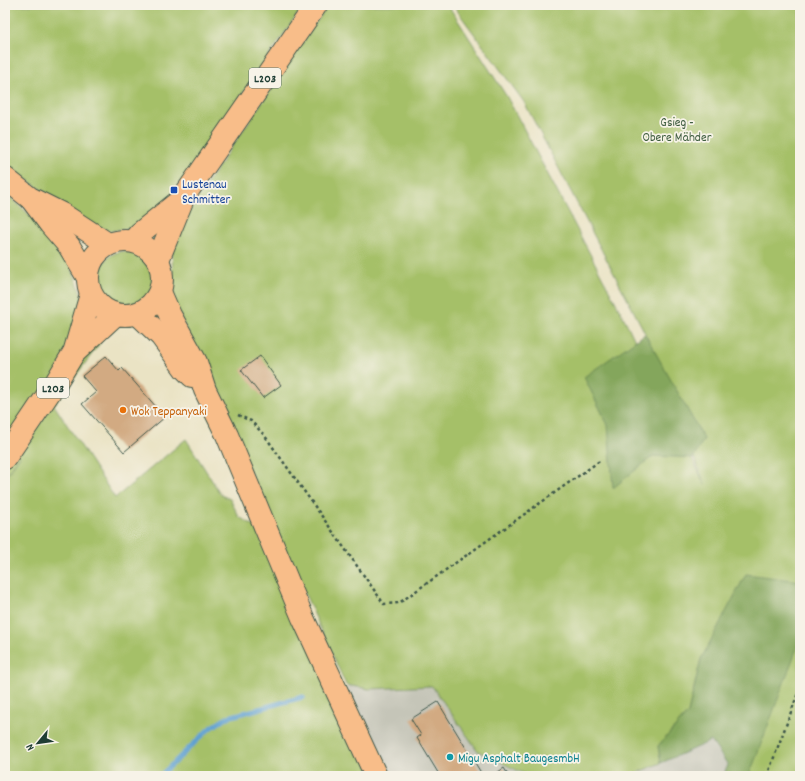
<svg xmlns="http://www.w3.org/2000/svg" width="805" height="781" font-family="Dekko,sans-serif">
  <rect width="100%" height="100%" fill="#f7f3e8"/>
  <filter id="ink" filterUnits="userSpaceOnUse"><feTurbulence type="fractalNoise" baseFrequency=".025" numOctaves="2"/><feDisplacementMap in="SourceGraphic" scale="8" xChannelSelector="R" yChannelSelector="G"/><feConvolveMatrix kernelMatrix="1 2 1 2 8 2 1 2 1" color-interpolation-filters="sRGB"/></filter>
  <filter id="wash" filterUnits="userSpaceOnUse"><feTurbulence type="fractalNoise" baseFrequency=".012" numOctaves="4" result="noise"/><feDisplacementMap in="SourceGraphic" scale="16" xChannelSelector="R" yChannelSelector="G"/><feGaussianBlur stdDeviation="0.9" result="paint"/><feColorMatrix in="noise" values="0 0 0 0 0 0 0 0 0 0 0 0 0 0 0 0 0 1.4 0 .05"/><feComposite in="paint" operator="in"/></filter>
  <g filter="url(#wash)">
    <rect width="100%" height="100%" fill="#eae3c4"/>
    <g fill="#c5c5b8">
      <polygon points="346,685 369,689 432,686 478,751 529,776 381,776"/>
      <polygon points="711,740 728,765 723,776 628,776 661,763"/>
    </g>
    <g fill="#a5c067" stroke="#627e4e">
      <polygon points="5,5 304,5 174,193 141,224 129,228 110,231 88,223 20,175 5,167"/>
      <polygon points="328,5 448,5 507,97 625,320 705,485 644,331 524,102 453,5 800,5 800,580 749,597 701,659 688,713 658,746 661,763 628,776 529,776 478,751 432,686 369,689 346,685 176,307 173,293 172,246 185,216"/>
      <polygon points="5,193 39,223 69,261 100,343 54,405 115,498 186,439 221,495 230,499 239,517 258,528 373,776 5,776 5,478 20,456 5,476"/>
      <circle cx="126" cy="279" r="28"/>
      <polygon points="800,593 800,776 734,776"/>
    </g>
    <g fill="#84a65c" stroke="#527248">
      <polygon points="645,334 704,439 693,458 653,456 613,488 608,425 584,377"/>
      <polygon points="746,574 800,581 800,640 749,776 723,776 728,765 711,741 661,763 658,746 688,713 701,659"/>
    </g>
    <g fill="none" stroke-linecap="round" stroke-linejoin="round">
      <polyline stroke="#5ea0d1" stroke-width="5" points="160,776 209,729 228,717 303,697"/>
    </g>
    <g id="blocks">
      <g fill="#d2aa82">
        <polygon points="106,356 119,371 122,368 165,417 124,452 82,404 96,392 82,376"/>
        <polygon points="260,356 281,385 263,398 241,370"/>
        <polygon points="438,702 483,776 440,776 417,738 421,735 411,719"/>
        <polygon points="504,768 509,776 492,776"/>
      </g>
    </g>
  </g>
  <g filter="url(#ink)">
    <use href="#blocks" fill-opacity="0" stroke="#3d564a" stroke-width="1"/>
    <g fill="none" stroke-linecap="round" stroke-linejoin="round">
      <g stroke="#3d564a" stroke-width="24">
        <g id="major">
          <polyline points="5,178 30,198 62,214 108,244"/>
          <polyline points="32,200 50,224 69,246 87,276"/>
          <circle cx="125" cy="278" r="37"/>
          <polyline points="133,241 140,233 182,199 316,5"/>
          <polyline points="158,260 182,201"/>
          <polyline points="160,292 170,315 196,362 205,390 227,435 303,618 376,776"/>
          <polyline points="138,314 161,336 185,369 192,376"/>
          <polyline points="74,353 91,294"/>
          <polyline points="5,458 55,384 73,354 115,315"/>
        </g>
      </g>
      <g stroke="#3d564a" stroke-width="2.5" stroke-dasharray="3 3" stroke-linecap="butt">
        <polyline points="238,415 251,421 265,436 384,604 399,603 601,460"/>
        <polyline points="767,776 800,688"/>
      </g>
      <use href="#major" stroke="#f8bd89" stroke-width="22"/>
    </g>
  </g>
  <rect fill="#1a4fb4" stroke="#f7f3e8" stroke-width="1.5" x="170" y="186" width="8" height="8" rx="2"/>
  <circle fill="#e8710a" stroke="#f7f3e8" stroke-width="1.5" cx="123" cy="410" r="4"/>
  <circle fill="#0f9aa8" stroke="#f7f3e8" stroke-width="1.5" cx="450" cy="757" r="4"/>
  <g text-anchor="middle" stroke-width="3.5" stroke-linejoin="round" paint-order="stroke">
    <g fill="#f7f3e8" stroke="#60746a" stroke-width="1">
      <rect x="249" y="68" width="32" height="20" rx="3"/>
      <rect x="37" y="378" width="32" height="20" rx="3"/>
    </g>
    <g font-size="12" font-weight="bold" fill="#1f3d34">
      <text x="265" y="82">L203</text>
      <text x="53" y="392">L203</text>
    </g>
    <g font-size="13" fill="#405e41" stroke="#f7f3e8">
      <text x="677" y="126">Gsieg -<tspan x="677" dy="15">Obere Mähder</tspan></text>
    </g>
    <g font-size="13" fill="#164399" stroke="#f7f3e8" text-anchor="start">
      <text x="182" y="188">Lustenau<tspan x="182" dy="15">Schmitter</tspan></text>
    </g>
    <g font-size="13" fill="#c56008" stroke="#f7f3e8" text-anchor="start">
      <text x="131" y="415">Wok Teppanyaki</text>
    </g>
    <g font-size="13" fill="#0d838f" stroke="#f7f3e8" text-anchor="start">
      <text x="458" y="762">Migu Asphalt BaugesmbH</text>
    </g>
  </g>
  <rect width="805" height="781" fill="none" stroke="#f7f3e8" stroke-width="20"/>
  <g transform="translate(38 743) rotate(241)" stroke="#f7f3e8" stroke-width="3" paint-order="stroke">
  <path d="M0-3L7 15L0 10L-7 15Z" fill="#1f3d34"/>
  <text y="-6" font-size="11" font-weight="bold" text-anchor="middle" fill="#1f3d34">N</text>
  </g>
</svg>
